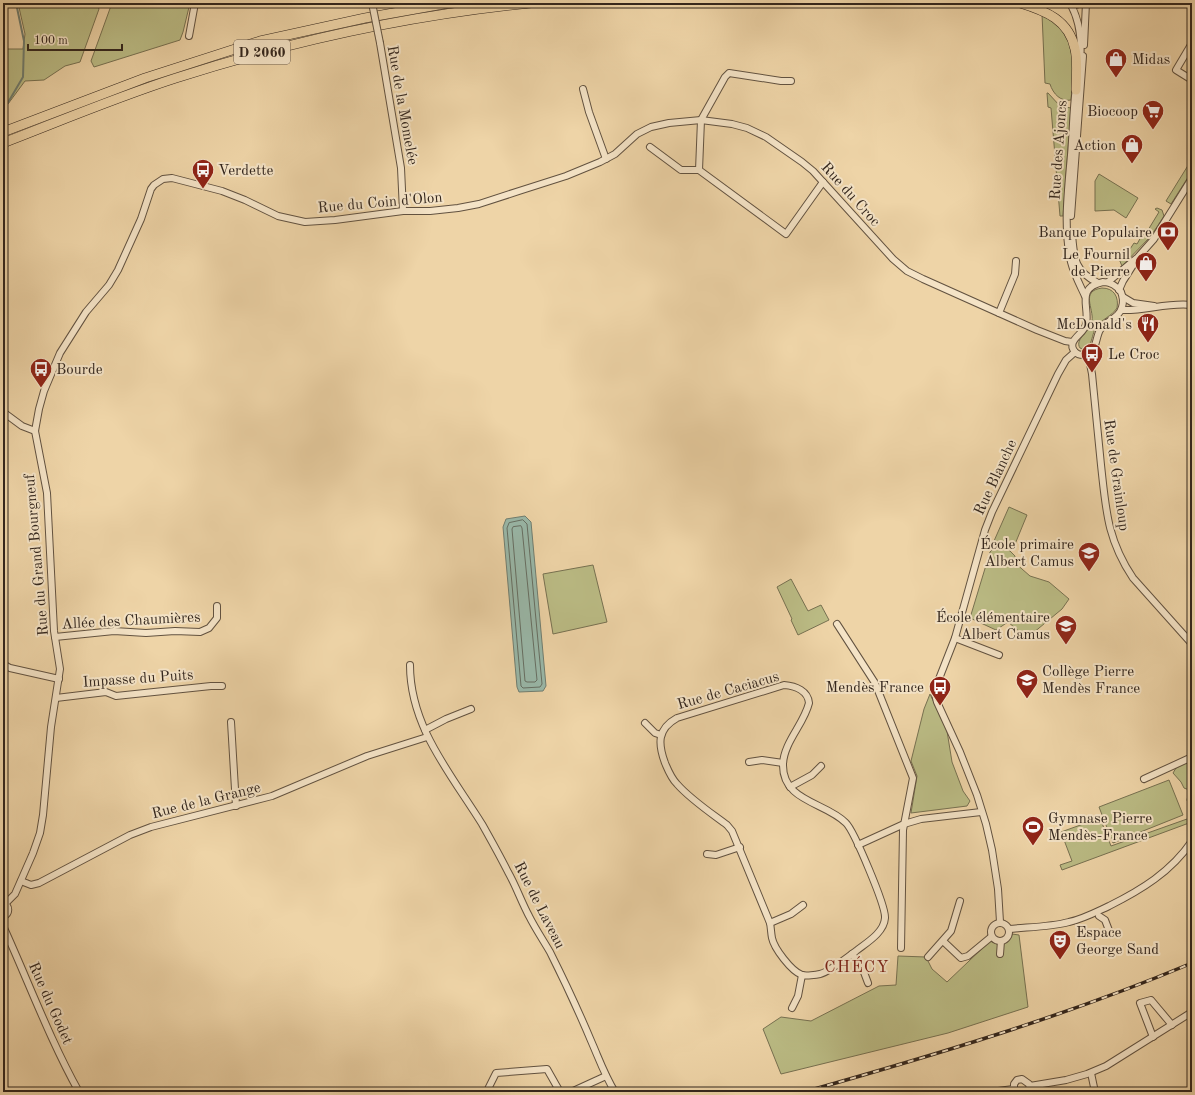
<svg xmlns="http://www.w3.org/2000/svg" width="1195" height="1095" font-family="'Old Standard TT',serif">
  <rect width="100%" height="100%" fill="#eed4a7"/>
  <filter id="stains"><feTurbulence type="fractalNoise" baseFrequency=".005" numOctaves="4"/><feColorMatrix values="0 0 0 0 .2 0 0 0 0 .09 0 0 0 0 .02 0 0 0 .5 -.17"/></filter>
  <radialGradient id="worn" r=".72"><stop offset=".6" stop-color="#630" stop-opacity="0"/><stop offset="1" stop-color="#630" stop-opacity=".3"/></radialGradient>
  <g fill="#bbbc85" stroke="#777151">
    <polygon points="18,3 96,3 99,9 80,62 65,66 44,80 25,81 8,104 3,108 3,50 7,49 23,49 25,34"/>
    <polygon points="112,3 190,3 183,32 180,40 94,67 91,61"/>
    <path d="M1042,14L1049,16L1067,34L1074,65L1071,100C1061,102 1053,94 1050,84L1045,83Z"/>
    <polygon points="1047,93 1048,93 1060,106 1071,108 1063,216 1060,216 1051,108 1048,107"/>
    <polygon points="1192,159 1192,171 1171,204 1166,201"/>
    <polygon points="1099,174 1138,198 1126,218 1114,210 1095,211 1095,181"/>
    <polygon points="1157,208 1162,210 1164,216 1151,236 1122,266 1119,259 1130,249 1134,243 1137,244 1141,237 1139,235 1141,233 1145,235 1159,212 1155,209"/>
    <path d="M1102,288C1114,288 1119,297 1117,308C1112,316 1102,319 1096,327C1091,335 1092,354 1080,348C1074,339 1091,331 1092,321C1094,308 1080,291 1102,288Z"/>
    <polygon points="1009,507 1027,515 1013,549 994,541"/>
    <polygon points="1000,546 1010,551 1015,556 1014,562 1030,576 1049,582 1069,599 1062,609 1027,638 1008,622 996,630 970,618 990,552 995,547"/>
    <polygon points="593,565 607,622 553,634 543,574"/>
    <polygon points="791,579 808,611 821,605 829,620 798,635 791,620 792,619 777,587"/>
    <polygon points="930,694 947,731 952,762 963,791 970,801 967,806 911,813 917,776 911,761 924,709"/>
    <polygon points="1191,760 1192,761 1192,810 1190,809 1187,800 1189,790 1184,788 1181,782 1173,773 1176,768"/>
    <polygon points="1169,780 1183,815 1113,843 1099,807"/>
    <polygon points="1100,818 1111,846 1187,819 1189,823 1062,870 1060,865 1072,861 1061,832"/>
    <polygon points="1012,934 1019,935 1028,1007 948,1033 781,1074 763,1029 781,1017 811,1021 879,986 896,985 898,956 926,957 932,969 947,982 990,941 997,944 1004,944 1010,939"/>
  </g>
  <polygon fill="#99b8a9" stroke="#707e71" points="525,516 531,522 546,686 543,691 519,692 517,687 503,527 506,519"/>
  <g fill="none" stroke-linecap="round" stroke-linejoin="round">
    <g stroke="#666f63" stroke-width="1">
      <polygon points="523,520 527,524 542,684 540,687 523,688 521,686 507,528 509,523"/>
      <polygon points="521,526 522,528 537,680 535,682 527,682 525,681 512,529 513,527"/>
    </g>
    <polyline stroke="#707e71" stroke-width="2" points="3,111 23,77 24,41 16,3"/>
    <g stroke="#625240" stroke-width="8">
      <g id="minor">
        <polyline points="1066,3 1076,5 1083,3"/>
        <path d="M1071,5C1080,22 1082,41 1080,60"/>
        <polyline points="189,36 195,3"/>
        <polyline points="380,43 401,168 403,211"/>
        <polyline points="1192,43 1176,70 1192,80"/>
        <polyline points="1084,45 1086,3"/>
        <polyline points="791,81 781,81 729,73 725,77 701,120 699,170 786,234 823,182"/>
        <path d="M1076,87C1073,110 1073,132 1071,155C1068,190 1063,228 1071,262C1074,274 1080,285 1085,296"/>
        <polyline points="583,89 589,112 606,159"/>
        <polyline points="650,147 681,170 699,170"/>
        <polyline points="1071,216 1083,56"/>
        <path d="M1072,234C1074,258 1074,271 1098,283"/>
        <path d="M1103,282C1110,282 1117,286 1121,292C1123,297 1124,301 1122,307C1119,319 1106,320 1100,330C1095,338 1097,356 1083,355C1080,355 1077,354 1075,352C1065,340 1085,334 1086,324C1090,307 1075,288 1103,282Z"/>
        <polyline points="1108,282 1138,257 1154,239 1192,178"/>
        <polyline points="1119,290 1123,281 1135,262"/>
        <polyline points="1123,297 1133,303 1154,306"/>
        <path d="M1122,310C1146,311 1168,302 1192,305"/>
        <polyline points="999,313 1015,274 1016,261"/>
        <path d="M1088,354L1092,374C1095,404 1098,435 1101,465C1106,510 1107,539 1133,578L1192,644"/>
        <polyline points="3,412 22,426 35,431"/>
        <polyline points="837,624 875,683 913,778 903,830 901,948"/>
        <polyline points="55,637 114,631 146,633 175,631 200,632 209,628 217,618 217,606"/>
        <polyline points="955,638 999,655"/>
        <polyline points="3,664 10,668 59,679"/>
        <path d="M410,665C410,727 451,774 482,824C491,840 500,856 508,872C516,886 521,901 529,916C535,928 543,940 550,952C565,982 579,1012 592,1043C599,1059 605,1076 615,1092"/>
        <path d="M784,685C796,686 808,691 809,703C804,724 784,742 783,764C782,802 826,802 846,823C854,831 886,906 885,918C884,933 866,943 856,951C848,957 829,972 820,974C816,975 806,976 802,975C791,971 774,948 772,938C771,933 771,928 770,923L732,831L727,825C711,813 690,799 677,784C671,778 668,770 665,763C658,744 657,729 677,718Z"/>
        <polyline points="56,698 106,692 116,696 211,686 222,686"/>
        <polyline points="231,722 236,806"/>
        <polyline points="645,723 655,733 661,735"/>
        <polyline points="425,730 446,719 471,709"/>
        <polyline points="749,762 762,760 783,763"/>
        <polyline points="1144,779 1192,757"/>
        <polyline points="790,787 812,775 821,766"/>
        <polyline points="858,845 904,824 921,819 981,812"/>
        <polyline points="707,854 716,855 740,847"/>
        <polyline points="21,881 31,885 39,883 130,835 151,827 272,796 367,756 427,737"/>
        <path d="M3,903C10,906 10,913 3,917"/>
        <polyline points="5,904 15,894 33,853 40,833 43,815 51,727 60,669 54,631 47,493 35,431 39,409 44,391 60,353 86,312 109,285 118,270 141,219 151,189 154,185 163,179 172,178 222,191 245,200 278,216 305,222 335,220 403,211 430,211 458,208 479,204 519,191 566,176 600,162 615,154 637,134 651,127 669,123 701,120 732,124 747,128 766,137 802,162 813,171 893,259 907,271 923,279 1037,330 1065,341 1072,342"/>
        <polyline points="1099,916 1105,920 1110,933"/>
        <path d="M3,922L4,928C29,983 50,1040 79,1092"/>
        <polyline points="1000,922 998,889 992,850 986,824 977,795 960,752 937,702 935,694 935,689 955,638 985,530 992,512 1058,374 1066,360 1075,352"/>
        <circle cx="1000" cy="932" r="9"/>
        <polyline points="770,923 791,914 803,905"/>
        <path d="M1009,929C1029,927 1050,927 1069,922C1083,919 1096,912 1109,906C1141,890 1171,872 1192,841"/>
        <polyline points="943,941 961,958 968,956 991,937"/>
        <polyline points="852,954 862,967 868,983"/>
        <polyline points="1000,954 1001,941"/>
        <polyline points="928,957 951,931 960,901"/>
        <polyline points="792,1008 798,996 802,975"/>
        <polyline points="1153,1037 1140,1003 1151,1000 1172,1025"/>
        <polyline points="1091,1073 1095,1092"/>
        <polyline points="1030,1086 1066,1080 1087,1074 1106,1066 1192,1012"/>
        <polyline points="487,1091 496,1073 547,1069 560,1092"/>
        <polyline points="571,1092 606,1076"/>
        <polyline points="991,1092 1013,1089"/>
        <polyline points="1014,1092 1014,1084 1017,1080 1022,1079 1029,1084 1030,1089 1029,1092"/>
      </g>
    </g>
    <g stroke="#33261d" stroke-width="10">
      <g id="highway">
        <path d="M1020,3C1046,11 1069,20 1075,49C1078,62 1076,77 1076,90"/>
        <polyline points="3,132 145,78 260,41 365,18 449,3"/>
        <path d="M3,143C60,121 117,97 176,78C291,41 411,15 531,3"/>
      </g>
    </g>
    <use href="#minor" stroke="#f4e3c6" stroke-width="6"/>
    <use href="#highway" stroke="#eed4a7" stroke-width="9"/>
    <g stroke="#33261d" stroke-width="3.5">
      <path id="rail" d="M804,1092C935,1055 1066,1016 1192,963"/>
    </g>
    <use href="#rail" stroke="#f4e3c6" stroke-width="2" stroke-dasharray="6" stroke-linecap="butt"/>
    <g stroke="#625240" stroke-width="8" stroke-linecap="butt">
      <polyline id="minor-bridge" points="372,3 380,43"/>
    </g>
    <use href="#minor-bridge" stroke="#f4e3c6" stroke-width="6"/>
  </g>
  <defs>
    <g id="shop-pin" transform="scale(1.15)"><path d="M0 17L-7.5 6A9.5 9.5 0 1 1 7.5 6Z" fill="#8f2418" stroke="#f4e3c6"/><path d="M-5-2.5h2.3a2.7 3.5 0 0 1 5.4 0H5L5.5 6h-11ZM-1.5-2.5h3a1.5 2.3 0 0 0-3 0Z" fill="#fff"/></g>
    <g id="supermarket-pin" transform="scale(1.15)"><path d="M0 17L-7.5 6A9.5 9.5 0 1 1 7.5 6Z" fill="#8f2418" stroke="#f4e3c6"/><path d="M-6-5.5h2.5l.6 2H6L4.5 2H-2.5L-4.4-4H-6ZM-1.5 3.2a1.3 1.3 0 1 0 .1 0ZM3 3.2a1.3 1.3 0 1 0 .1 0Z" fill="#fff"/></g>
    <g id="bus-pin" transform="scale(1.15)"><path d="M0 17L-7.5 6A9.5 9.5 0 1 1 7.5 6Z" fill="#8f2418" stroke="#f4e3c6"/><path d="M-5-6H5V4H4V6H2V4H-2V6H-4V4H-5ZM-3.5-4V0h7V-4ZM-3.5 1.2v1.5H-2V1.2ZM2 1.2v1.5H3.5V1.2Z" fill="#fff"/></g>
    <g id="bank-pin" transform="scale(1.15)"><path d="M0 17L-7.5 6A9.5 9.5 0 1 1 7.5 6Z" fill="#8f2418" stroke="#f4e3c6"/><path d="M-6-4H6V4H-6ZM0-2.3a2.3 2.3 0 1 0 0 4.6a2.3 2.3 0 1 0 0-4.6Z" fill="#fff"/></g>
    <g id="restaurant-pin" transform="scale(1.15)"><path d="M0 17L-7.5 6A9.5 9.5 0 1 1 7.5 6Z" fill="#8f2418" stroke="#f4e3c6"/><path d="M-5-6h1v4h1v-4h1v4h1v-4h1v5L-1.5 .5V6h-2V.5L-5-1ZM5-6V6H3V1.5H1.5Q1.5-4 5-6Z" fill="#fff"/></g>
    <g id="school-pin" transform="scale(1.15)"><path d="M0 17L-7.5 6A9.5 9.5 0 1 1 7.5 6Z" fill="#8f2418" stroke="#f4e3c6"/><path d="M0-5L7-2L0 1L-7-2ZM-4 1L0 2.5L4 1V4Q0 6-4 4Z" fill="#fff"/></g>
    <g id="stadium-pin" transform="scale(1.15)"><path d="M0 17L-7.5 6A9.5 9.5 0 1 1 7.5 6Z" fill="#8f2418" stroke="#f4e3c6"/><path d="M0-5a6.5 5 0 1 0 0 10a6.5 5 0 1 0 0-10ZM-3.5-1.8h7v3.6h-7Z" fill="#fff"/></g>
    <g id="theatre-pin" transform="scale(1.15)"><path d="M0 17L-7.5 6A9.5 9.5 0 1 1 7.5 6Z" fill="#8f2418" stroke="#f4e3c6"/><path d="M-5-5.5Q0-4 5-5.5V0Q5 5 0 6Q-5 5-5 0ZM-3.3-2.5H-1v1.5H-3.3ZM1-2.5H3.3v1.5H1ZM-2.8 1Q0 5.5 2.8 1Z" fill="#fff"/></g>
  </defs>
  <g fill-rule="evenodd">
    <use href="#shop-pin" x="1116" y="59"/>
    <use href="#supermarket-pin" x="1153" y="111"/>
    <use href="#shop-pin" x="1132" y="145"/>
    <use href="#bus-pin" x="203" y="170"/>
    <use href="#bank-pin" x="1168" y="232"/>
    <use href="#shop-pin" x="1146" y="263"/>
    <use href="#restaurant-pin" x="1148" y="324"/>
    <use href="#bus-pin" x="1092" y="354"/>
    <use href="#bus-pin" x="41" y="369"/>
    <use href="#school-pin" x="1089" y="553"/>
    <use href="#school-pin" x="1066" y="626"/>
    <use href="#school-pin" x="1027" y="680"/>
    <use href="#bus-pin" x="940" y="687"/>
    <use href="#stadium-pin" x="1033" y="827"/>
    <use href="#theatre-pin" x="1060" y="941"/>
  </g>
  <g text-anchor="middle" stroke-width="4" stroke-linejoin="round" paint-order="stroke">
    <rect fill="#f4e3c6" stroke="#6d5f50" stroke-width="1" x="234" y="40" width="56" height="24" rx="3"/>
    <g font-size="14" font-weight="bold" fill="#33261d">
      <text x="262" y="57">D 2060</text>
    </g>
    <g font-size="15" fill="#33261d" stroke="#f4e3c6" text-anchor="end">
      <text x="1132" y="64" text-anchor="start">Midas</text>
      <text x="1138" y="116">Biocoop</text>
      <text x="1116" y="150">Action</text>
      <text x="218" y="175" text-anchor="start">Verdette</text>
      <text x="1152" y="237">Banque Populaire</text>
      <text x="1130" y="259">Le Fournil<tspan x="1130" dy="17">de Pierre</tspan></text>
      <text x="1132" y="329">McDonald's</text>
      <text x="1108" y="359" text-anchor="start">Le Croc</text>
      <text x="56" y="374" text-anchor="start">Bourde</text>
      <text x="1074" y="549">École primaire<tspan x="1074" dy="17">Albert Camus</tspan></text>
      <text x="1050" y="622">École élémentaire<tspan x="1050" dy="17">Albert Camus</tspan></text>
      <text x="1042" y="676" text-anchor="start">Collège Pierre<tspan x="1042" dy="17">Mendès France</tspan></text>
      <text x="924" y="692">Mendès France</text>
      <text x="1048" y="823" text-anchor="start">Gymnase Pierre<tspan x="1048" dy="17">Mendès-France</tspan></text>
      <text x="1076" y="937" text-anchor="start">Espace<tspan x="1076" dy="17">George Sand</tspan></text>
    </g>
    <g font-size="15" fill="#33261d" stroke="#f4e3c6">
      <text transform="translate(403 105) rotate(80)" y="5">Rue de la Momelée</text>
      <text transform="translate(1058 150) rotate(-86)" y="5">Rue des Ajoncs</text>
      <text transform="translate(851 194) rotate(48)" y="5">Rue du Croc</text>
      <text transform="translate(380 202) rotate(-5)" y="5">Rue du Coin d'Olon</text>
      <text transform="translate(1117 475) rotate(82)" y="5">Rue de Grainloup</text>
      <text transform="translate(995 477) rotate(-65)" y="5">Rue Blanche</text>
      <text transform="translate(36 555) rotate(-95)" y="5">Rue du Grand Bourgneuf</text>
      <text transform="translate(131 620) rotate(-3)" y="5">Allée des Chaumières</text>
      <text transform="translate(138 678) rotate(-4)" y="5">Impasse du Puits</text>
      <text transform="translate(728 690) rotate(-16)" y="5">Rue de Caciacus</text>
      <text transform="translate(206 800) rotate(-14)" y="5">Rue de la Grange</text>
      <text transform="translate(540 905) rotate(63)" y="5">Rue de Laveau</text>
      <text transform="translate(51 1003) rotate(66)" y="5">Rue du Godet</text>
    </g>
    <g font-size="17" letter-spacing="1" fill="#7a1f14" stroke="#f4e3c6">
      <text x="857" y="972">CHÉCY</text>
    </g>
  </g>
  <rect width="1195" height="1095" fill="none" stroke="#eed4a7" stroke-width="16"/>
  <rect x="4" y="4" width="1187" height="1087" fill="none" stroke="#33261d" stroke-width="2"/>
  <rect x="8" y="8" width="1179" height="1079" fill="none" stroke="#33261d"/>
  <path d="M28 44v6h94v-6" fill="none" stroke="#33261d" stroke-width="2"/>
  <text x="34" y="44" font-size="12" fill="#33261d" stroke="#f4e3c6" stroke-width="3" paint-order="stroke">100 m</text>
  <rect width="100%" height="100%" filter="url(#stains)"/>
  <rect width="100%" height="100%" fill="url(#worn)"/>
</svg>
